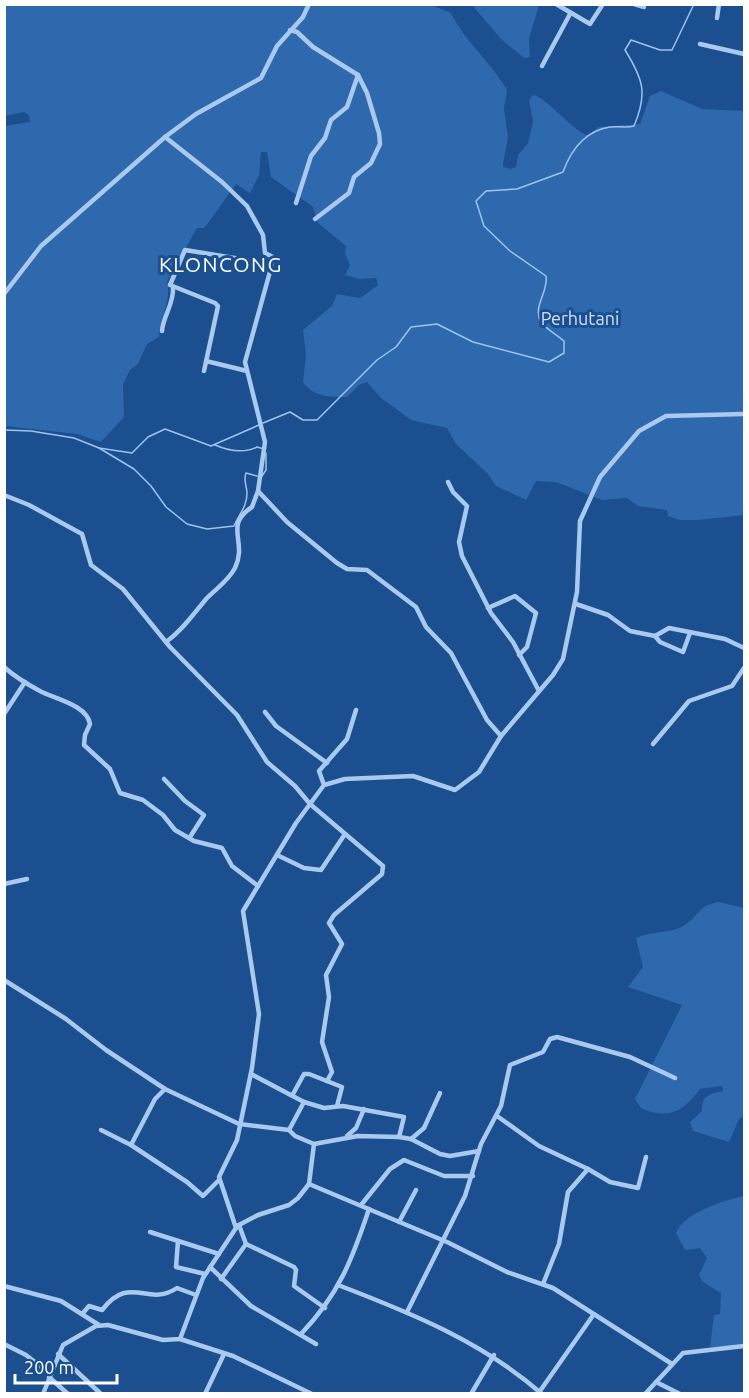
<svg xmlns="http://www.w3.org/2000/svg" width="749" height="1398" font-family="Ubuntu,sans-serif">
  <rect width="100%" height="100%" fill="#1b4f8f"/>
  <g fill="#2e69ad">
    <path d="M5,5H431L451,13C466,43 491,62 507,90L504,109L508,137L503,164V167L510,169L516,167L518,155L528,143L533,122L529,100L533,95C546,97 573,131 587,135L599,127L640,124L650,96L661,91L702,109L744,111V515L699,520H680L668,516L667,510L638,506L627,498L602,500L556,482L536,481L526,500L496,486L488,474L456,444L447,428L411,420L381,398L367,382L359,385L347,397C330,397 313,397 303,382L306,355L303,330L332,306L337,294L360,298L378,285L376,278L360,279L345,275L350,265L345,254L346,246L318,223L313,207L271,177L267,152H261L259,175L250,193L236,184L209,222L204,228H197L167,281C172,300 160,317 159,337L147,344L138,364L130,370L123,384L124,417L101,442L77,434L5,426V126L30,122L29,115L24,112L5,116Z"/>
    <polygon points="472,5 539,5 529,39 530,57 524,58 501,39"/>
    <path d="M719,902L744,908V1116L739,1119L729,1142L693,1131L690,1122L702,1111C702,1096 708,1094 723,1091L722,1086L700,1089C683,1112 668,1120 641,1108L635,1099L682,1005L628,987L643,967L636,938C650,931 675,933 685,925C701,914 697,906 719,902Z"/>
    <path d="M744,1196V1346L710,1347L714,1315L720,1314L721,1293L703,1282L699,1275L707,1258L700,1248L685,1250L676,1233C684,1213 724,1200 744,1196Z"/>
  </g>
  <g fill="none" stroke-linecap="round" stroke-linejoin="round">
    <g stroke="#9cc4f0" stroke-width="1.5">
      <path d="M263,423L290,412L303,420H317L377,360L396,347L411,327L437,324L473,342L549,362L564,353V341C557,335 546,329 541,322C532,307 549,291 546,276L510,251L484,226L476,201L486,191L517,189L563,172C571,150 584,131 610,127C619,126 626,128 634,126C648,93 643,79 625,50L631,40L660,50H672L694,4"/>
      <path d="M4,430L31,431L74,438L99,448L134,469L151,486L166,507L187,524L207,529L234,526C239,514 247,507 247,493C247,486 243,481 246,473L257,476"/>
      <path d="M215,445C229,451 243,454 257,447L264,449"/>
      <polyline points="99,448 132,453 148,437 165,429 211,446 259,425"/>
      <polyline points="262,476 266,470 266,453"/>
    </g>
    <g stroke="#a9c9ee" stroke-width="4.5">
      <polyline points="556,4 590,24 603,4"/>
      <polyline points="634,4 644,7"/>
      <polyline points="717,18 719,4"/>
      <polyline points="290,30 297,32 313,47 358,75 367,93 379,133 380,144 371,163 354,177 349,193 315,219"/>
      <polyline points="700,44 744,54"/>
      <polyline points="542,66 570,14"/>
      <polyline points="165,137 222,182 247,206 263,235 265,253 273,257 271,268 253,265 247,260 185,250 170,285 215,303 218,306 204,371"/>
      <polyline points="296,203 311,156 325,138 331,120 347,107 358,75"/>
      <polyline points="4,294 41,246 165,137 196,114 261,78 277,46 303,17 309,4"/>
      <path d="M162,331C163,316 174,304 173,288"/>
      <polyline points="206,361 247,371"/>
      <polyline points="448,482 453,492 467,506 459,542 462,556 491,613 513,642 539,691"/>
      <polyline points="258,491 265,442 245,362 271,268"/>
      <polyline points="4,495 29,505 82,534 91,565 123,589 170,647 237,715 267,762 295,786 310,804 383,866 382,874 334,915 329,923 342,944 326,975 329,997 322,1042 332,1072 327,1081"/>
      <polyline points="576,604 608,615 630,631 655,636 669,628 725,639 744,648"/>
      <polyline points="488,608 515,596 536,613 527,647 519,655"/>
      <polyline points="655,636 660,642 683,652 690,633"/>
      <path d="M166,642C183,630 194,613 207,598C217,588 228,581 235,568C248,541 223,526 252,507L258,491L287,522L337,563L347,569L367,570L416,607L426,627L451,653L487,720L501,736"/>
      <path d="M4,667C15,677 27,684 40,691C55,699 87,705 90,724L85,735L84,745L110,769L120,793L143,800L163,815L175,830L194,841L222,848L232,866L258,886"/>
      <polyline points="265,712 276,726 327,763"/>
      <polyline points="4,714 25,682"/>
      <polyline points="653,744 689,701 732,686 744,668"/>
      <polyline points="164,779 185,801 204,815 190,837"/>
      <polyline points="324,785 319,771 347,739 356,710"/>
      <polyline points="277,855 304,868 321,870 345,834"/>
      <polyline points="4,884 27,879"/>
      <polyline points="4,980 66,1019 106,1050 165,1089 239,1124 289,1130 295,1136 314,1144 358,1136 399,1137 411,1139 440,1154 450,1156 479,1151"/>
      <polyline points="251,1074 304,1102 289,1130"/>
      <polyline points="165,1089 155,1099 131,1145 187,1182 203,1196 219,1180"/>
      <polyline points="293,1094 304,1074 309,1074 342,1087 337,1106"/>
      <polyline points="304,1102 324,1108 343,1106 404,1117 399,1137"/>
      <polyline points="497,1116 539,1146 588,1169 610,1182 638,1188 646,1157"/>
      <polyline points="101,1130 131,1145"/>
      <polyline points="347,1136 356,1128 364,1109"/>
      <polyline points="411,1139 424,1128 440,1093"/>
      <polyline points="309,1184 447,1242 507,1272 553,1288 672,1364"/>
      <polyline points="361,1205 390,1169 404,1160 444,1176 473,1176"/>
      <polyline points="399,1222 416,1190"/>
      <polyline points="239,1225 246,1244 294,1267 296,1270 294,1286 325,1308"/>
      <polyline points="237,1226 258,1215 289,1205 298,1198 309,1184 314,1144"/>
      <polyline points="150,1232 219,1254"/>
      <polyline points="178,1241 176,1267 205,1274"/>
      <polyline points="210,1267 251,1306 316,1344"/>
      <polyline points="221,1279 246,1244"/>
      <polyline points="543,1284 559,1244 568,1192 588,1169"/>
      <path d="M338,1285C411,1313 483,1342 542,1394"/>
      <polyline points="4,1286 61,1301 99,1325"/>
      <polyline points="407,1312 465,1196 481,1144 501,1106 510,1065 543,1052 550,1039 557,1037 630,1057 675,1078"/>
      <path d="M83,1313L89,1306L102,1310C131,1273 147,1308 177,1288L196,1295"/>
      <path d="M301,1334C339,1294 352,1260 369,1209"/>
      <polyline points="180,1339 233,1356 312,1394"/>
      <polyline points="4,1344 26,1355 50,1374"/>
      <polyline points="58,1354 101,1394"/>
      <polyline points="49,1377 68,1394"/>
      <polyline points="656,1382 680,1394"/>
      <polyline points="540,1391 594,1314"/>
      <polyline points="43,1394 63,1345 96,1326 108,1325 163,1340 180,1339 203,1278 236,1228 219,1177 237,1140 252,1068 259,1014 243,911 296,823 324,785 345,779 413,776 455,790 479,772 501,736 553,675 563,659 577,592 580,521 600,477 639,431 666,416 744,414"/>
      <polyline points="205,1394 224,1354"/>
      <polyline points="471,1394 494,1355"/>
      <polyline points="645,1394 683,1353 744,1346"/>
    </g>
  </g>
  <g text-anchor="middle" stroke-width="6" stroke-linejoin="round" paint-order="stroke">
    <g font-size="18" fill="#cfe3fa" stroke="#1b4f8f">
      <text x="580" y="325">Perhutani</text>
    </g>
    <g font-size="21" letter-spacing="1.5" fill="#fff" stroke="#1b4f8f">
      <text x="221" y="272">KLONCONG</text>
    </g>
  </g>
  <rect width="749" height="1398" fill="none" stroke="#ffffff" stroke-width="12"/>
  <path d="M15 1374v9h102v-9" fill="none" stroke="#ffffff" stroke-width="3"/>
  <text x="24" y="1374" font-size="18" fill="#ffffff" stroke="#1b4f8f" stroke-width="4.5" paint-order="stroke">200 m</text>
</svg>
